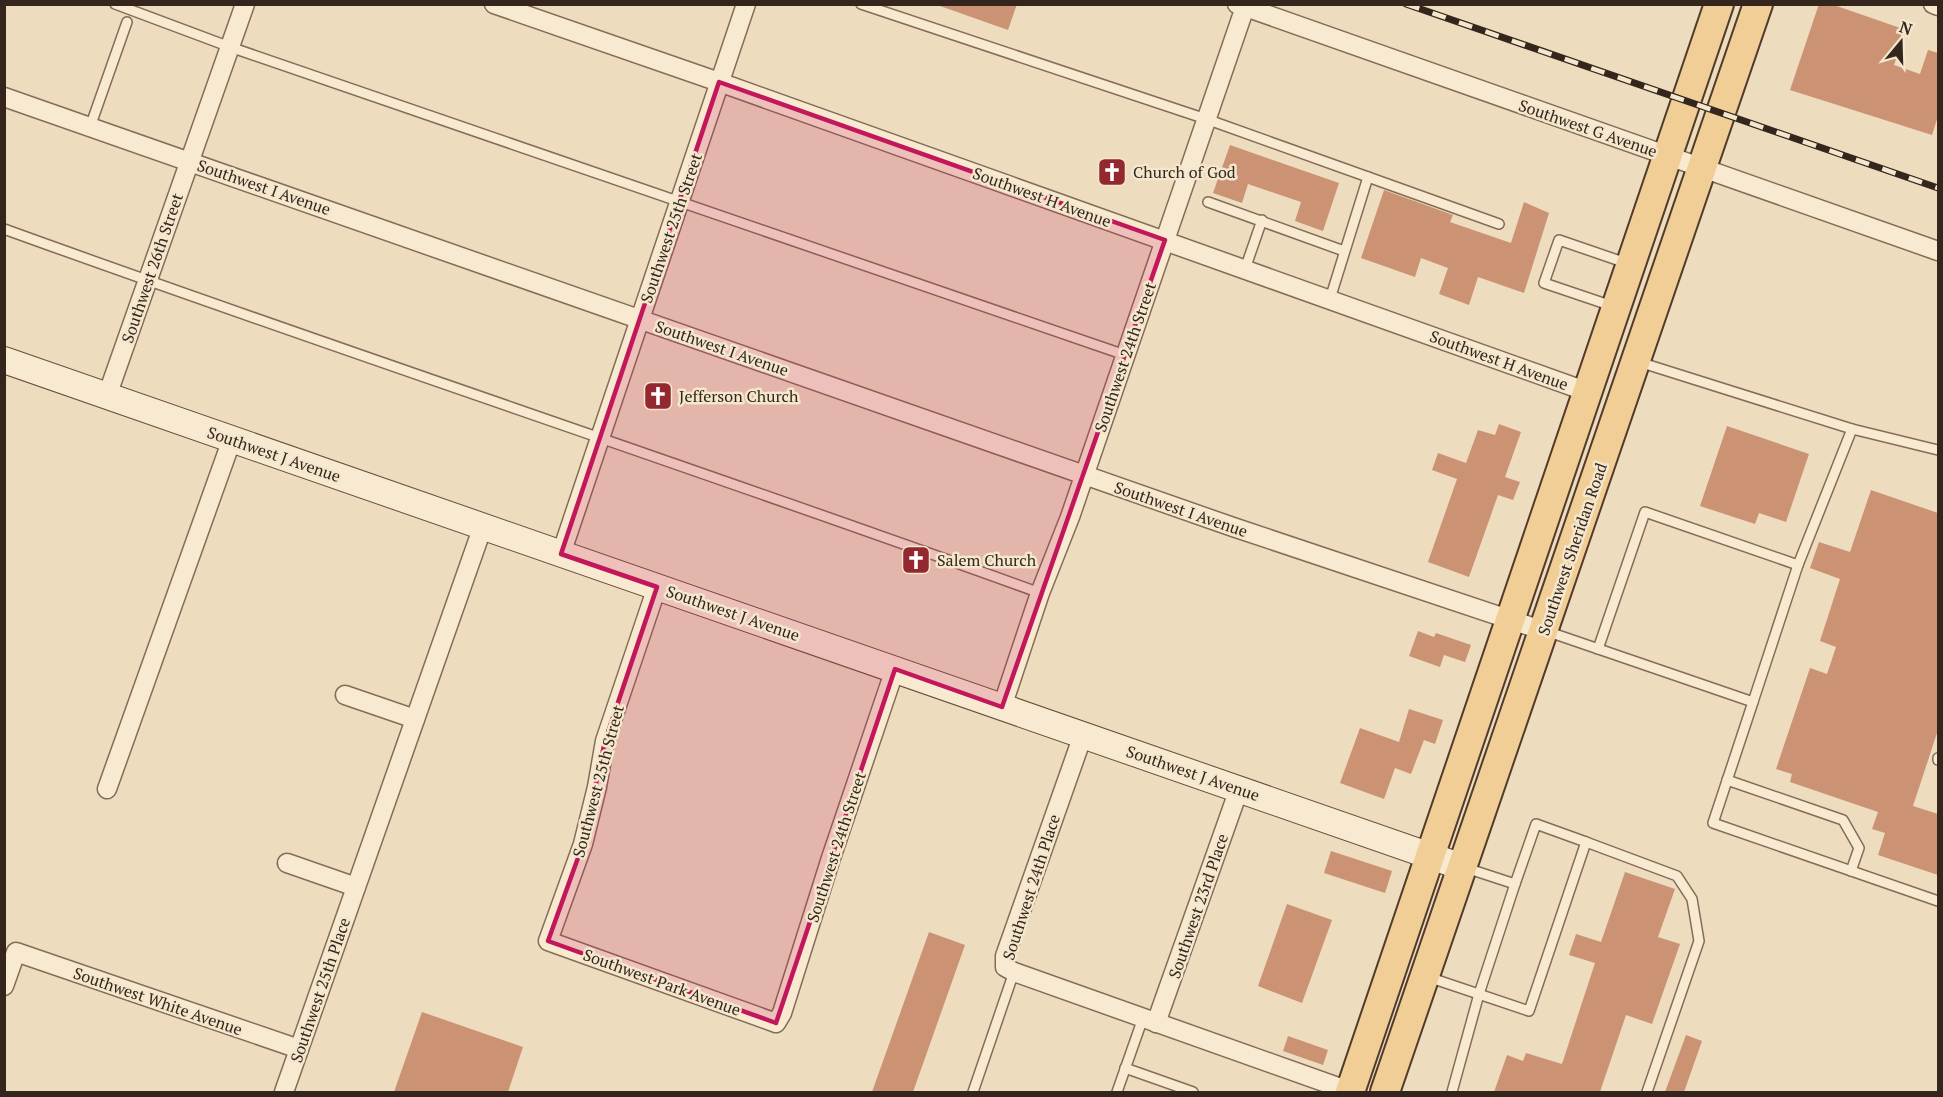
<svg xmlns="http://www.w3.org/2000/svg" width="1943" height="1097" font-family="'PT Serif',serif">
  <rect width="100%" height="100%" fill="#eddcbe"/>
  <g fill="#cb9374">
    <polygon points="941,4 1017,4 1008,30 940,6"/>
    <polygon points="1819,4 1831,4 1906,30 1894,65 1920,74 1928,50 1938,53 1938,116 1932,135 1790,90"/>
    <polygon points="1230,145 1339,183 1323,231 1295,221 1301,202 1248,184 1242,203 1213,193"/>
    <polygon points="1384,190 1453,215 1450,222 1511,243 1524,202 1549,213 1524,293 1478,277 1469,305 1439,294 1448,268 1421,258 1415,277 1361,258"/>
    <polygon points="1499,424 1521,432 1505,477 1520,482 1513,500 1498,495 1469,577 1428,562 1457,479 1432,470 1438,453 1466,463 1478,430 1495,435"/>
    <polygon points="1727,426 1809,454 1786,522 1759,513 1755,524 1700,506"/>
    <polygon points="1871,490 1938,513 1938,730 1913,806 1938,814 1938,875 1878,855 1885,833 1872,829 1878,812 1790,782 1792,774 1776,769 1810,668 1827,674 1836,647 1820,641 1840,579 1810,568 1819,542 1850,552"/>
    <polygon points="1418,631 1434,637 1436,633 1471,645 1465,662 1444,655 1440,667 1409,656"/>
    <polygon points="1409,709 1443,720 1435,744 1424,740 1411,774 1395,768 1384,799 1340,783 1360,728 1399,742"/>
    <polygon points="1331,851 1392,871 1385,893 1324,873"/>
    <polygon points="1625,872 1675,889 1658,937 1680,944 1652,1024 1626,1015 1600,1092 1494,1092 1507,1055 1523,1061 1526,1053 1562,1064 1595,963 1569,955 1576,934 1601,942"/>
    <polygon points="1287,904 1332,920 1302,1003 1258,986"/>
    <polygon points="929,932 965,945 913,1092 872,1092"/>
    <polygon points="422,1012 523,1047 508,1092 394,1092"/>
    <polygon points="1686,1035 1702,1041 1684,1092 1665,1092"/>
    <polygon points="1288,1036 1328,1050 1323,1065 1283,1051"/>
  </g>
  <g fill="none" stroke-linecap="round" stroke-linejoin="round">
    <g stroke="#856c57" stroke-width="12">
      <g id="lane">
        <polyline points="115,4 230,47 1125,355"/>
        <polyline points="861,4 1206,119 1368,177 1330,299"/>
        <polyline points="90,127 127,22"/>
        <polyline points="1368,177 1499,224"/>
        <polyline points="1208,202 1344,251"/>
        <path d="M4,229C349,354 696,468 1040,593"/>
        <polyline points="1245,269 1262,220"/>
        <polyline points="1612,306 1544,283 1559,240 1629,264"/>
        <polyline points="1639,362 1852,429 1938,450"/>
        <polyline points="1546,631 1753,702 1798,565 1852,429"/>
        <polyline points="1598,649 1645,512 1798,565"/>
        <polyline points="1753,702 1713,823 1938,901"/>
        <polyline points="1938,758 1938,760"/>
        <polyline points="1727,780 1843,820 1859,848 1851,871"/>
        <polyline points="1466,868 1515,884 1536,824 1586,842"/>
        <polyline points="1428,977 1529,1011 1586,842 1677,876 1692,899 1699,941 1647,1092"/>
        <polyline points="1125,1068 1193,1092"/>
        <polyline points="973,1092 1014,972"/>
        <polyline points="1117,1092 1143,1018"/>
        <polyline points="1452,1092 1479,994 1515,884"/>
      </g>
    </g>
    <g stroke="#856c57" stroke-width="21">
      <g id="street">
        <polyline points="494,4 719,82 1588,392"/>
        <polyline points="1237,4 1938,251"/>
        <polyline points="1933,4 1938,6"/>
        <polyline points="4,97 1233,527 1544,631"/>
        <polyline points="107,396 245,4"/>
        <polyline points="561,554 746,4"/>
        <polyline points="657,587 605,741 597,787 583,844 548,941 776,1023 782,1013 831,858 895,669"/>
        <polyline points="345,695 415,719"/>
        <polyline points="1002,707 1040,593 1070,517 1245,7"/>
        <polyline points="1083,735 1005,956 1005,967 1014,972 1352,1092"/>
        <polyline points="107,789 232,439"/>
        <polyline points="287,863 356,887"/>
        <polyline points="4,986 16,952 299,1049"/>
        <polyline points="1156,1023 1239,789"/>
        <polyline points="284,1092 483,526"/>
      </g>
    </g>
    <g stroke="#664e3b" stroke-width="28">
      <polyline id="secondary" points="4,360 1462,867"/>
    </g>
    <g stroke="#523b2c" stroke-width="32">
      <g id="primary">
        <polyline points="1350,1092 1719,4"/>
        <polyline points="1385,1092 1758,4"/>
      </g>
    </g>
    <use href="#lane" stroke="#f8ead1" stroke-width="9"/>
    <use href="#street" stroke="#f8ead1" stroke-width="18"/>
    <use href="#secondary" stroke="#f8ead1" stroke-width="26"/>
    <use href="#primary" stroke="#f1ce95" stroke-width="28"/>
    <g stroke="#34261c" stroke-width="7">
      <polyline id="rail" points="1406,4 1938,188"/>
    </g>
    <use href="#rail" stroke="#f4e7cd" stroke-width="4.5" stroke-dasharray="14" stroke-linecap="butt"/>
  </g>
  <path fill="#c2185b" fill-opacity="0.2" stroke="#c2185b" stroke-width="4.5" stroke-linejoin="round" d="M719,82L1165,240L1002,707L895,669L776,1023L548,941L583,844L605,741L657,587L561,554Z"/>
  <defs>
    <g id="church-square" transform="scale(1.5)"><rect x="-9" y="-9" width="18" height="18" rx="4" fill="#932830" stroke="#f4e7cd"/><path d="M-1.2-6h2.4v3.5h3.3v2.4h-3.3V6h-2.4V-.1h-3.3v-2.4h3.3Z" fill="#fff"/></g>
  </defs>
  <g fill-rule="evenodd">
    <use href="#church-square" x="1112" y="172"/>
    <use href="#church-square" x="658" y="396"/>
    <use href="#church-square" x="916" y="560"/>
  </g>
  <g text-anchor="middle" stroke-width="5" stroke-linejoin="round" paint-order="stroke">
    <g font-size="16" fill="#34261c" stroke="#f4e7cd">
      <text transform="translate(1588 128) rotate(19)" y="6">Southwest G Avenue</text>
      <text transform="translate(264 187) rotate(19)" y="6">Southwest I Avenue</text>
      <text transform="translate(1042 197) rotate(20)" y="6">Southwest H Avenue</text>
      <text transform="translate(671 228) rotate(-71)" y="6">Southwest 25th Street</text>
      <text transform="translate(152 268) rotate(-71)" y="6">Southwest 26th Street</text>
      <text transform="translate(722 348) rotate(19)" y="6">Southwest I Avenue</text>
      <text transform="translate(1125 357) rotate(-71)" y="6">Southwest 24th Street</text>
      <text transform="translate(1499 360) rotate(20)" y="6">Southwest H Avenue</text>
      <text transform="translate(274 454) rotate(19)" y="6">Southwest J Avenue</text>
      <text transform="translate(1181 509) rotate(19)" y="6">Southwest I Avenue</text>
      <text transform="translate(1572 549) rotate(-71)" y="6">Southwest Sheridan Road</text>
      <text transform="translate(733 613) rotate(19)" y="6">Southwest J Avenue</text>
      <text transform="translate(1193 773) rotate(19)" y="6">Southwest J Avenue</text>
      <text transform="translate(598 781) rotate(-75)" y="6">Southwest 25th Street</text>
      <text transform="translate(836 847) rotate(-72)" y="6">Southwest 24th Street</text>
      <text transform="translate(1031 887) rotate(-72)" y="6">Southwest 24th Place</text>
      <text transform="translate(1198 906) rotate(-71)" y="6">Southwest 23rd Place</text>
      <text transform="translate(662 982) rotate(20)" y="6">Southwest Park Avenue</text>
      <text transform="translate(320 990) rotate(-71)" y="6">Southwest 25th Place</text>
      <text transform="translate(158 1001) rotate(19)" y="6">Southwest White Avenue</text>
    </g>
    <g font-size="16" fill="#34261c" stroke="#f4e7cd" text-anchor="start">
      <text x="1133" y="178">Church of God</text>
      <text x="679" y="402">Jefferson Church</text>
      <text x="937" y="566">Salem Church</text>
    </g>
  </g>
  <rect width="1943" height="1097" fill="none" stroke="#34261c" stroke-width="12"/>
  <g transform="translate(1901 42) rotate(19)" stroke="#f4e7cd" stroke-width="4.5" paint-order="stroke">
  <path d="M0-4.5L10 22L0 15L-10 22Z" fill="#34261c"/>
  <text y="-9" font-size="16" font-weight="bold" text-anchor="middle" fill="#34261c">N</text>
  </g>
</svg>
